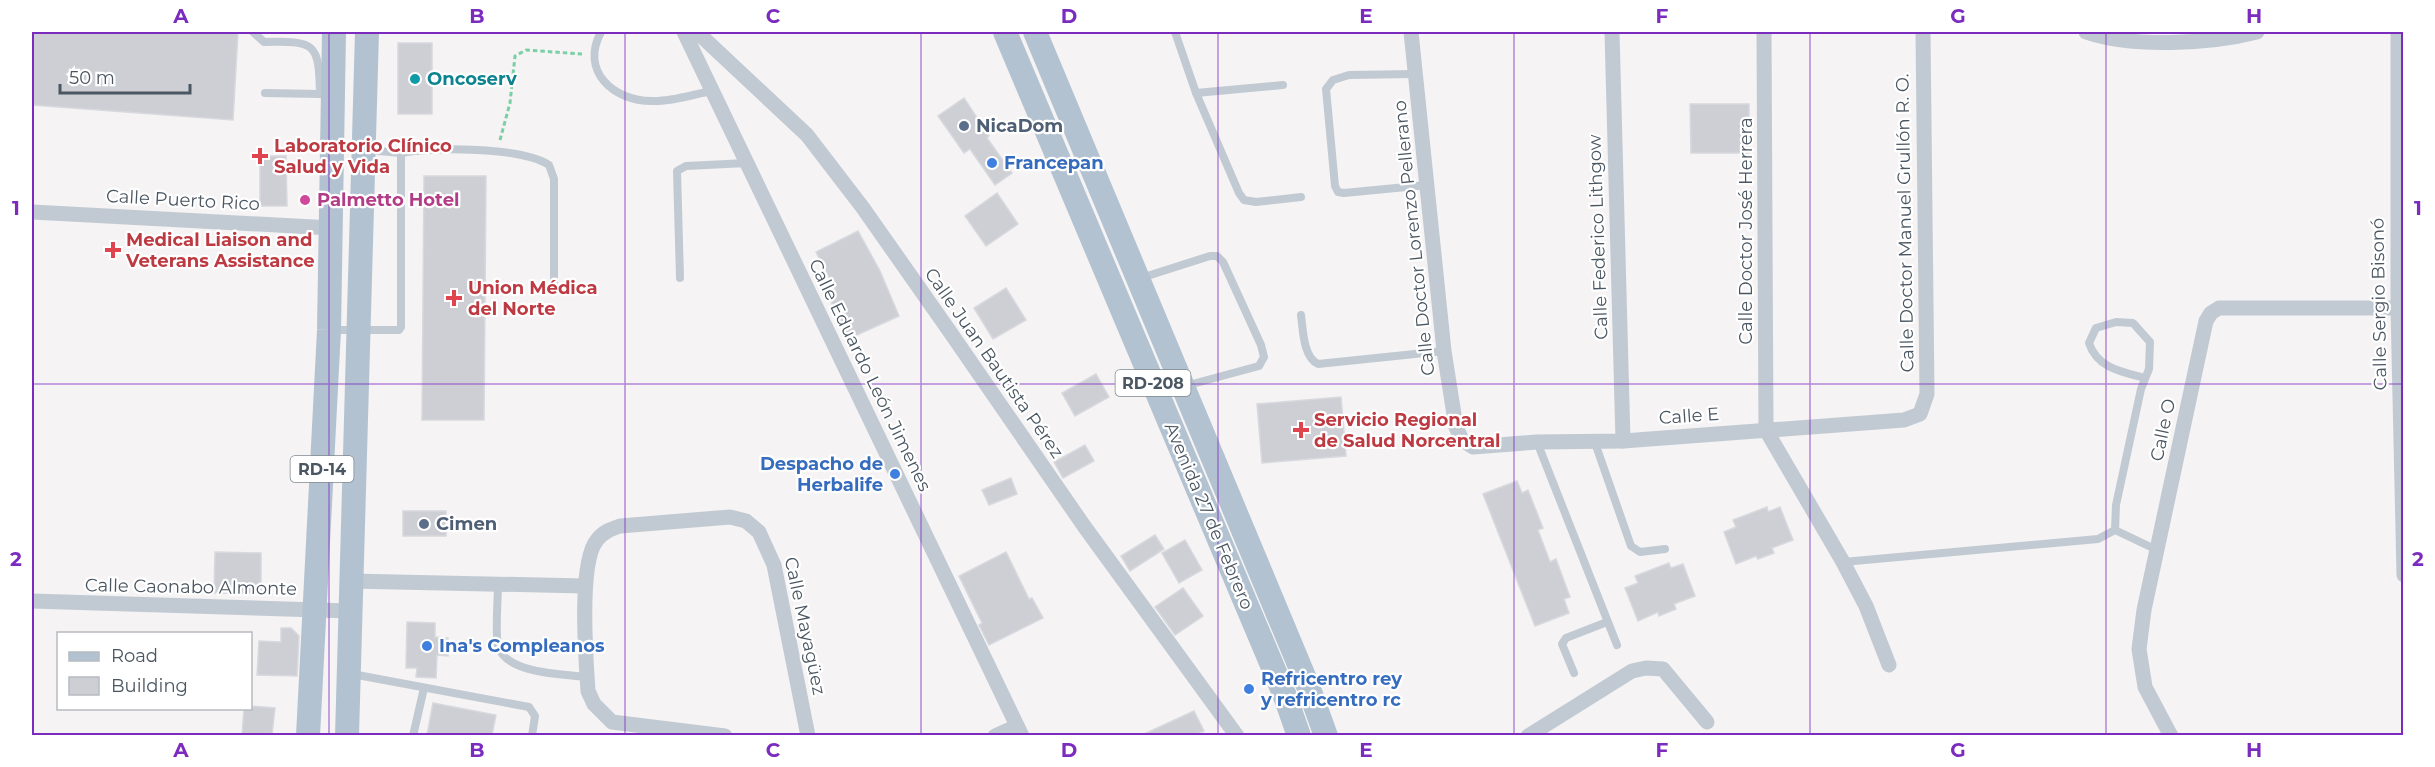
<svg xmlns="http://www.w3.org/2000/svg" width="2435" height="767" font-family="Montserrat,sans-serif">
  <rect width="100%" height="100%" fill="#f5f3f3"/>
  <g fill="#cdcfd5" stroke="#d7d9de" stroke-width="1.5">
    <polygon points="32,32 238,32 233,120 32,105"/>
    <rect x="398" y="43" width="34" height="71"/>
    <polygon points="964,98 989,136 987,138 1012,173 995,185 970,149 964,153 938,116"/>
    <polygon points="1690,104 1749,104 1749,153 1691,153"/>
    <polygon points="260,156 286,156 287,206 260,206"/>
    <polygon points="424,176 486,176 484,420 422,420"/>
    <polygon points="997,193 1018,224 986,246 965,216"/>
    <polygon points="858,231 880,271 899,316 848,339 828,295 836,291 816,252"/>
    <polygon points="1006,288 1026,320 993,339 974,308"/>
    <polygon points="1096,374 1109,397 1075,416 1062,393"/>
    <polygon points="1341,397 1346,456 1262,463 1257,404"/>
    <polygon points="1085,445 1094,461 1063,478 1054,462"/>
    <polygon points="1011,478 1017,494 989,505 982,490"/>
    <polygon points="1517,481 1522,493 1528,490 1543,528 1538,530 1550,562 1556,559 1570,597 1564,599 1569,613 1535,626 1483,494"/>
    <polygon points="1767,507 1768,512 1780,507 1793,540 1772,548 1774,553 1758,559 1756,556 1736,564 1724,532 1736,527 1733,520"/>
    <rect x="403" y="511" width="43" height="25"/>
    <polygon points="1155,535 1164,549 1130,571 1121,556"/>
    <polygon points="1185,540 1202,570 1179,583 1162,553"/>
    <polygon points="215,552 261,553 261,593 214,593"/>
    <polygon points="1006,552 1029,599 1032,598 1043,618 989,645 979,625 982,623 959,576"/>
    <polygon points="1669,563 1671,568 1683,564 1695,596 1674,604 1676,609 1659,616 1658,612 1638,621 1625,588 1638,583 1635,576"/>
    <polygon points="1183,588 1203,616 1175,635 1155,607"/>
    <polygon points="407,622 435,623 435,637 448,638 448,656 437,655 436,678 416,677 417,668 406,668"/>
    <polygon points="281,628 291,628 299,636 297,676 257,675 259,641 281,642"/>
    <polygon points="433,703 496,715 492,735 427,735"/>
    <polygon points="250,706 275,708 272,735 242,735 244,708 250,708"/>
    <polygon points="1194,711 1204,731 1194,735 1142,735"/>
  </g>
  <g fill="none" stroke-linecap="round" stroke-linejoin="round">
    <polyline stroke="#7ad0a6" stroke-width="3" stroke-dasharray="4.5 3" stroke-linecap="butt" points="500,140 510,103 515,56 526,50 582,54"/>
    <g stroke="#c1cad2" stroke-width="8">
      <path d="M253,32L264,42C315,41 319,42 320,94L331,95"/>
      <path d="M601,32C580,71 613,101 652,101C671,102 694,94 712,91"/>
      <polyline points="1175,32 1196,93 1239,193 1244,200 1256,202 1301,197"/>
      <polyline points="1415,74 1349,75 1333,80 1326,89 1335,186 1338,192 1344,193 1427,185"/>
      <polyline points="265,93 320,94"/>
      <polyline points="1196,93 1283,85"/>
      <polyline points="367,150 401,153"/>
      <polyline points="680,278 677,171 686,166 747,163"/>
      <polyline points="1141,278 1210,256 1217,256 1223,262 1261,345 1264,357 1259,366 1185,386"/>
      <path d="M1301,315C1303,329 1303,357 1318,364L1444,351"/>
      <path d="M333,330H399L401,327V153C435,147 522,147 549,165L554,179V287"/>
      <polyline points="1594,440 1631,546 1640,552 1665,549"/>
      <polyline points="1537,442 1617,645"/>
      <polyline points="2115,530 2157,550"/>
      <path d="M1843,562L2098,539L2115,530L2116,505L2141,389L2149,369L2150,342L2133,323L2116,322L2096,328L2089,343C2097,368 2122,372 2145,378"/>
      <path d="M498,584C498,599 495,633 498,646C506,674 563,674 587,677"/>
      <polyline points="1574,673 1562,644 1566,638 1607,622"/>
      <polyline points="352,674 529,707 535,716 532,736"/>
      <polyline points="413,736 424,688"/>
    </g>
    <g stroke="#c1cad2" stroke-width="15">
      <polyline points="684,32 1022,736"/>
      <polyline points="697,32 807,135 863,208 948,329 1084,526 1237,736"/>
      <polyline points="1411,32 1444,351 1456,427 1462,440 1473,447 1537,442 1623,441 1904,420 1920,414 1927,394 1923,32"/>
      <polyline points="1612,32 1623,441"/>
      <polyline points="1764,32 1766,430 1843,562 1866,606 1889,665"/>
      <path d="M2086,32C2132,48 2210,44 2257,32"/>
      <polyline points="2398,32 2398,308 2404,575"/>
      <polyline points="32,212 332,228"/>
      <polyline points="350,581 585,586"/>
      <polyline points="32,601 349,611"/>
      <path d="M725,736L612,722L594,704L588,691C586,660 578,563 597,540C603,532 611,529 620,526L730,517L746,521L759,532L774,565L808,736"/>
      <polyline points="995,736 1017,726"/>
      <polyline points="1528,736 1632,671 1646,668 1663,669 1707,722"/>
      <polyline points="2171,736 2145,687 2139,649 2144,610 2206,321 2211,313 2219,308 2398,308"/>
    </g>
    <g stroke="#b3c2d1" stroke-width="24">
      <polyline points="1005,32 1285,696 1299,736"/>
      <polyline points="1035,32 1308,686 1326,736"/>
      <polyline points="308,736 329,330 334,32"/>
      <polyline points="347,736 367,32"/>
    </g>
  </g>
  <path fill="none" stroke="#7b2cbf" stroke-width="1.5" stroke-opacity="0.55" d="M329,32V736M625,32V736M921,32V736M1218,32V736M1514,32V736M1810,32V736M2106,32V736M32,384H2404"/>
  <circle fill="#0f9aa8" stroke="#fff" stroke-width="2" cx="415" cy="79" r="6"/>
  <g fill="#5c6f8a" stroke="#fff" stroke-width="2">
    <circle cx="964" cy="126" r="6"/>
    <circle cx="424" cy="524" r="6"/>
  </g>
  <g fill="#e0444e" stroke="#fff" stroke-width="2">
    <path d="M257 147h6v6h6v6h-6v6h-6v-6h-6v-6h6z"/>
    <path d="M110 241h6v6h6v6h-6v6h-6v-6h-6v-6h6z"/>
    <path d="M451 289h6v6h6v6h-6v6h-6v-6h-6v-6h6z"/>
    <path d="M1298 421h6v6h6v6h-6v6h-6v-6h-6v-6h6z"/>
  </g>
  <g fill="#3f7fe0" stroke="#fff" stroke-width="2">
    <circle cx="992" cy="163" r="6"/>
    <circle cx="895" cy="474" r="6"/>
    <circle cx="427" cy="646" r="6"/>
    <circle cx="1249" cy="689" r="6"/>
  </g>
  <circle fill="#d1479c" stroke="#fff" stroke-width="2" cx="305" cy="200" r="6"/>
  <g text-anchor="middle" stroke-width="4.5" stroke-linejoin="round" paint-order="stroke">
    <g fill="#fff" stroke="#808990" stroke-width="1.5">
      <rect x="1115.5" y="370" width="75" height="26" rx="4.5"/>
      <rect x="290.5" y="456" width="63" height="26" rx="4.5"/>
    </g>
    <g font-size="16" font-weight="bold" fill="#4a5661">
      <text x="1153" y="389">RD-208</text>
      <text x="322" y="475">RD-14</text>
    </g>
    <g font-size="18" font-weight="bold" fill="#0d838f" stroke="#fff" text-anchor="start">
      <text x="427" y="85">Oncoserv</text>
    </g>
    <g font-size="18" font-weight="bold" fill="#4e5e75" stroke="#fff" text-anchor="start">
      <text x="976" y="132">NicaDom</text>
      <text x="436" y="530">Cimen</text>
    </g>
    <g font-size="18" font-weight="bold" fill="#be3a42" stroke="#fff" text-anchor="start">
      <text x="274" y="152">Laboratorio Clínico<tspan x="274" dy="21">Salud y Vida</tspan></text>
      <text x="126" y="246">Medical Liaison and<tspan x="126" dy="21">Veterans Assistance</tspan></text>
      <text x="468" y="294">Union Médica<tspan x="468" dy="21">del Norte</tspan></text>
      <text x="1314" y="426">Servicio Regional<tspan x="1314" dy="21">de Salud Norcentral</tspan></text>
    </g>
    <g font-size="18" font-weight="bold" fill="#366cbe" stroke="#fff" text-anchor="start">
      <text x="1004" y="169">Francepan</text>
      <text x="883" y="470" text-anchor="end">Despacho de<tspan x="883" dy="21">Herbalife</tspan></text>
      <text x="439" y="652">Ina's Compleanos</text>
      <text x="1261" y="685">Refricentro rey<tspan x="1261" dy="21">y refricentro rc</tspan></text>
    </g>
    <g font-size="18" fill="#4a5661" stroke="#fff">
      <text transform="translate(183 200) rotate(3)" y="6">Calle Puerto Rico</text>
      <text transform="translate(1905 223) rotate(-91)" y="6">Calle Doctor Manuel Grullón R. O.</text>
      <text transform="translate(1746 231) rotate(-90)" y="6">Calle Doctor José Herrera</text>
      <text transform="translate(1598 237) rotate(-92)" y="6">Calle Federico Lithgow</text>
      <text transform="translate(1414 238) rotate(-96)" y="6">Calle Doctor Lorenzo Pellerano</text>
      <text transform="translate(2379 304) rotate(-91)" y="6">Calle Sergio Bisonó</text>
      <text transform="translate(994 363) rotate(55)" y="6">Calle Juan Bautista Pérez</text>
      <text transform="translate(870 375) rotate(64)" y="6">Calle Eduardo León Jimenes</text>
      <text transform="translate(1689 416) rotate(-4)" y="6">Calle E</text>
      <text transform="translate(2163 430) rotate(-78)" y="6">Calle O</text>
      <text transform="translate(1209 516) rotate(67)" y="6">Avenida 27 de Febrero</text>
      <text transform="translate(191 587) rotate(1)" y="6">Calle Caonabo Almonte</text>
      <text transform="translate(805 626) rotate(78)" y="6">Calle Mayagüez</text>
    </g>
    <g font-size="18" font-weight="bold" fill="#b23c85" stroke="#fff" text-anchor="start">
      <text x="317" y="206">Palmetto Hotel</text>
    </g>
  </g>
  <rect width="2435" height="767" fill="none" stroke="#ffffff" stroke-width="66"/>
  <rect x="57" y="632" width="195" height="78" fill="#ffffff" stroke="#b7bbc0" stroke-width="1.5"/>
  <rect x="69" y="652" width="30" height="9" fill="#b3c2d1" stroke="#b7bbc0" stroke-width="1.5"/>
  <text x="111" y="662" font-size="18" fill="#4a5661">Road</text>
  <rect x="69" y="677" width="30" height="18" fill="#cdcfd5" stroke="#b7bbc0" stroke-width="1.5"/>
  <text x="111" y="692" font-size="18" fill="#4a5661">Building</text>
  <path d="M60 84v9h130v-9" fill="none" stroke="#4a5661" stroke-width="3"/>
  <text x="69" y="84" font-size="18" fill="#4a5661" stroke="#ffffff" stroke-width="4.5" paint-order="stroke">50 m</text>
  <rect x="33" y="33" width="2369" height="701" fill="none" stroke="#7b2cbf" stroke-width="2"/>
  <g font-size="20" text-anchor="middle" font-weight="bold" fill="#7b2cbf">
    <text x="181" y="23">A</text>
    <text x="477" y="23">B</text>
    <text x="773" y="23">C</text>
    <text x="1069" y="23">D</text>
    <text x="1366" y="23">E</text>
    <text x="1662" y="23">F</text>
    <text x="1958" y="23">G</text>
    <text x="2254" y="23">H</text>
    <text x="16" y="215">1</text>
    <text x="2418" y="215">1</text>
    <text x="16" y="566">2</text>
    <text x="2418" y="566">2</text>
    <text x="181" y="757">A</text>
    <text x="477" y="757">B</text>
    <text x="773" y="757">C</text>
    <text x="1069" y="757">D</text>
    <text x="1366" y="757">E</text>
    <text x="1662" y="757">F</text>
    <text x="1958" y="757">G</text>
    <text x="2254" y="757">H</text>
  </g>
</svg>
